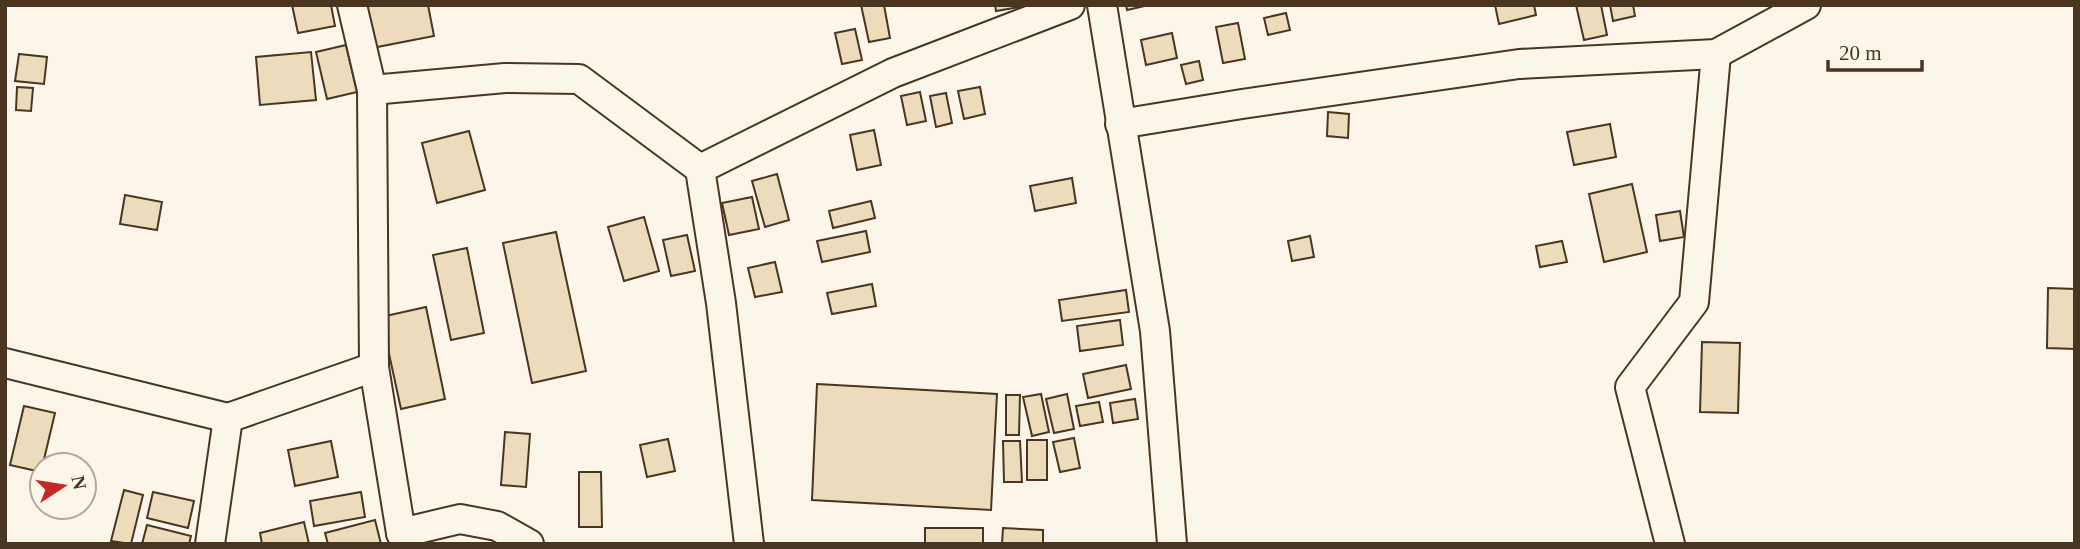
<svg xmlns="http://www.w3.org/2000/svg" width="2080" height="549" font-family="'Times New Roman',serif">
  <rect width="100%" height="100%" fill="#fbf6e9"/>
  <g fill="#ecdcbc" stroke="#4a3520" stroke-width="2">
    <polygon points="292,5 331,5 335,26 298,33"/>
    <polygon points="364,5 428,5 434,36 372,48"/>
    <polygon points="861,5 884,5 890,38 869,42"/>
    <polygon points="995,5 1020,5 1020,7 996,11"/>
    <polygon points="1126,5 1149,5 1127,10"/>
    <polygon points="1495,5 1534,5 1536,15 1499,24"/>
    <polygon points="1576,5 1601,5 1607,35 1584,40"/>
    <polygon points="1610,5 1633,5 1635,16 1613,21"/>
    <polygon points="1286,13 1290,30 1268,35 1264,18"/>
    <polygon points="1238,23 1245,59 1223,63 1216,27"/>
    <polygon points="855,29 862,60 842,64 835,33"/>
    <polygon points="1172,33 1177,58 1146,65 1141,40"/>
    <polygon points="346,45 357,92 327,99 316,52"/>
    <polygon points="311,52 316,100 260,105 256,57"/>
    <polygon points="19,54 47,57 44,84 15,81"/>
    <polygon points="1199,61 1203,80 1186,84 1181,65"/>
    <polygon points="17,87 33,88 31,111 16,110"/>
    <polygon points="980,87 985,114 964,119 958,91"/>
    <polygon points="920,92 926,121 907,125 901,96"/>
    <polygon points="946,93 952,123 936,127 930,96"/>
    <polygon points="1328,112 1349,114 1348,138 1327,136"/>
    <polygon points="1610,124 1616,157 1574,165 1567,132"/>
    <polygon points="874,130 881,165 857,170 850,135"/>
    <polygon points="469,131 485,190 437,203 422,143"/>
    <polygon points="777,174 789,220 765,227 752,181"/>
    <polygon points="1072,178 1076,203 1035,211 1030,186"/>
    <polygon points="1632,184 1647,252 1604,262 1589,194"/>
    <polygon points="125,195 162,202 157,230 120,224"/>
    <polygon points="752,197 759,229 729,235 722,203"/>
    <polygon points="871,201 875,218 833,228 829,211"/>
    <polygon points="1680,211 1684,237 1660,241 1656,215"/>
    <polygon points="644,217 659,271 624,281 608,227"/>
    <polygon points="866,231 870,252 822,262 817,241"/>
    <polygon points="556,232 586,371 532,383 503,243"/>
    <polygon points="687,235 695,271 671,276 663,240"/>
    <polygon points="1310,236 1314,257 1292,261 1288,241"/>
    <polygon points="1562,241 1567,262 1540,267 1536,246"/>
    <polygon points="467,248 484,333 451,340 433,255"/>
    <polygon points="775,262 782,292 755,297 748,268"/>
    <polygon points="872,284 876,306 832,314 827,293"/>
    <polygon points="2048,288 2075,289 2075,349 2047,348"/>
    <polygon points="1126,290 1129,312 1062,321 1059,300"/>
    <polygon points="426,307 445,399 401,409 381,317"/>
    <polygon points="1120,320 1123,345 1080,351 1077,326"/>
    <polygon points="1702,342 1740,343 1738,413 1700,412"/>
    <polygon points="1126,365 1131,389 1088,398 1083,374"/>
    <polygon points="817,384 997,394 991,510 812,500"/>
    <polygon points="1041,394 1049,432 1032,436 1023,397"/>
    <polygon points="1067,394 1074,429 1054,433 1046,399"/>
    <polygon points="1006,395 1020,395 1019,435 1006,435"/>
    <polygon points="1135,399 1138,419 1113,423 1110,403"/>
    <polygon points="1099,402 1103,422 1080,426 1076,406"/>
    <polygon points="24,406 55,413 41,472 10,465"/>
    <polygon points="505,432 530,434 526,487 501,485"/>
    <polygon points="1074,438 1080,468 1060,472 1053,442"/>
    <polygon points="668,439 675,471 647,477 640,445"/>
    <rect x="1027" y="440" width="20" height="40"/>
    <polygon points="331,441 338,477 295,486 288,450"/>
    <polygon points="1003,441 1020,441 1022,482 1004,482"/>
    <polygon points="579,472 601,472 602,527 579,527"/>
    <polygon points="124,490 143,495 131,544 111,541"/>
    <polygon points="153,492 194,501 188,528 147,518"/>
    <polygon points="361,492 365,517 314,526 310,501"/>
    <polygon points="375,520 381,544 328,544 325,533"/>
    <polygon points="304,522 309,544 262,544 260,533"/>
    <polygon points="147,525 191,536 189,544 142,544"/>
    <rect x="925" y="528" width="58" height="16"/>
    <polygon points="1003,528 1043,530 1043,544 1002,544"/>
  </g>
  <g fill="none" stroke-linecap="round" stroke-linejoin="round">
    <g stroke="#4a3520" stroke-width="32">
      <g id="minor">
        <polyline points="352,5 372,90 374,367 401,533 406,544"/>
        <polyline points="1102,5 1155,331 1172,544"/>
        <polyline points="372,90 505,78 579,79 700,169"/>
        <polyline points="1120,124 1242,104 1519,64 1716,54 1806,5"/>
        <polyline points="5,363 228,418"/>
        <polyline points="401,533 460,519 497,526 529,544"/>
        <polyline points="210,544 228,418 374,367"/>
        <polyline points="749,544 721,303 700,169 893,73 1070,5"/>
        <polyline points="1670,544 1630,387 1694,302 1716,54"/>
      </g>
    </g>
    <use href="#minor" stroke="#fbf6e9" stroke-width="28"/>
  </g>
  <rect width="2080" height="549" fill="none" stroke="#4a3520" stroke-width="14"/>
  <g transform="translate(63 486) rotate(78)"><circle r="33" fill="#fbf6e9" stroke="#b4a999" stroke-width="2"/>
  <path d="M0-5L12 26L0 18L-12 26Z" fill="#c62828"/>
  <text y="-10" font-size="19" font-weight="bold" text-anchor="middle" fill="#4a3520">N</text>
  </g>
  <path d="M1828 60v10h94v-10" fill="none" stroke="#4a3520" stroke-width="3.5"/>
  <text x="1839" y="60" font-size="21" fill="#4a3520" stroke="#fbf6e9" stroke-width="5" paint-order="stroke">20 m</text>
</svg>
